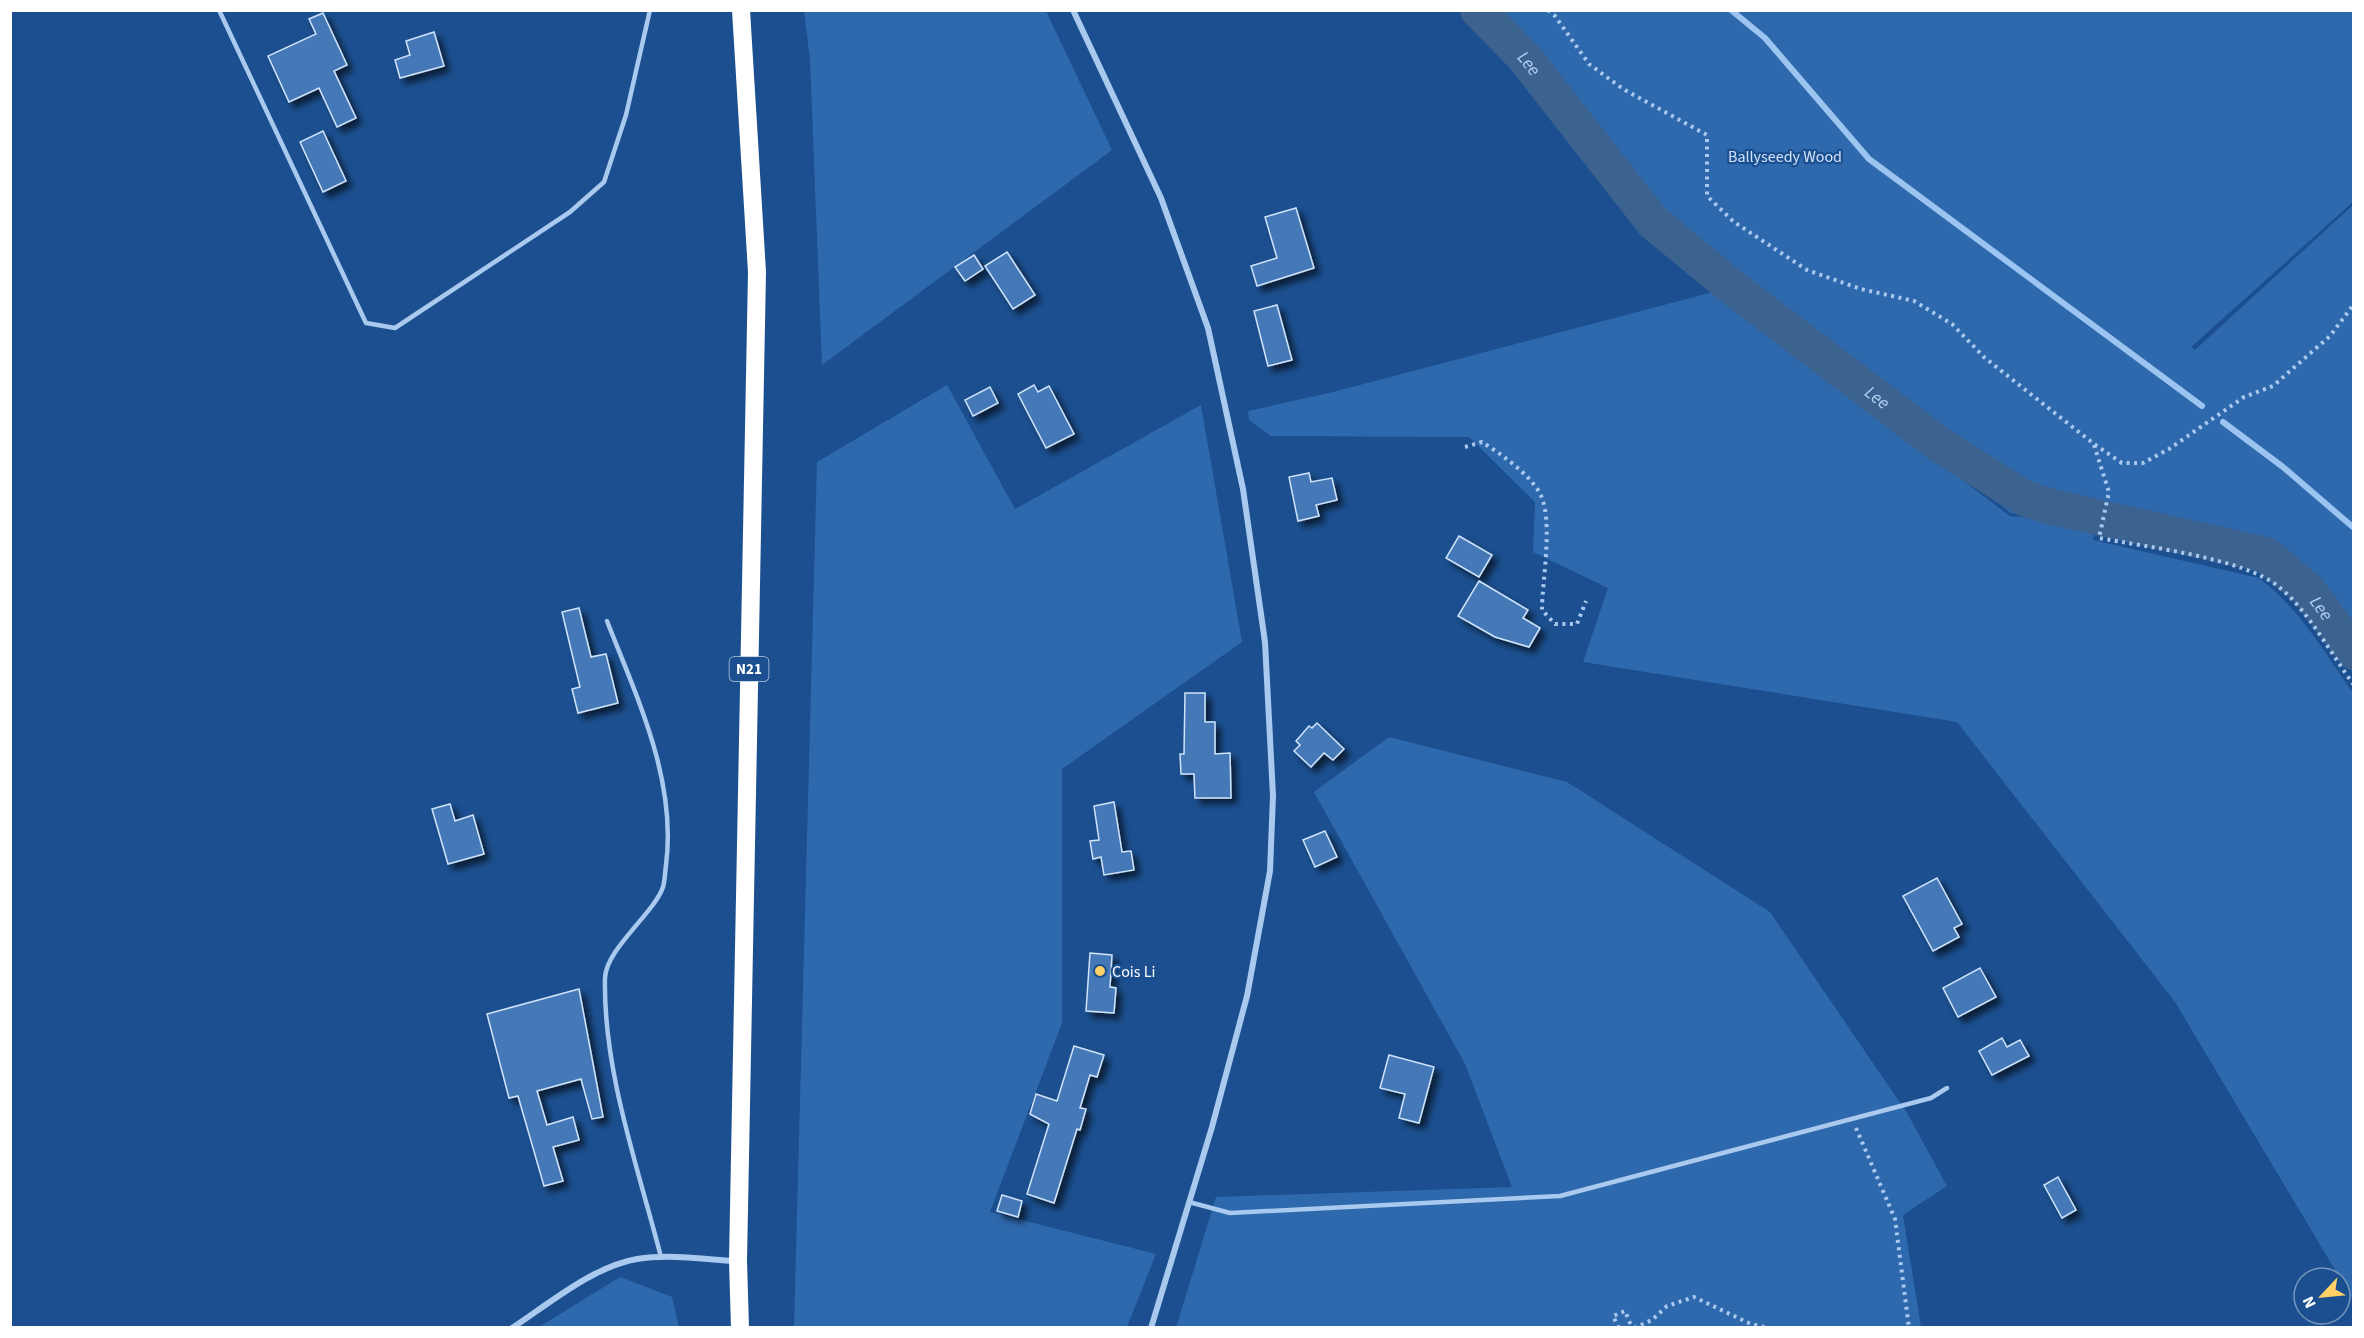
<svg xmlns="http://www.w3.org/2000/svg" width="2364" height="1338" font-family="'Source Sans 3',sans-serif">
  <defs>
    <filter id="shadow"><feDropShadow dx="5.5" dy="5.5" stdDeviation="3" flood-color="#0009"/></filter>
  </defs>
  <rect width="100%" height="100%" fill="#1b4f8f"/>
  <g fill="#2e69ad">
    <polygon points="804,11 1046,11 1112,150 822,365 810,60"/>
    <path d="M1462,11H2353V202L2191,347L2195,350L2353,205V673L2300,596L2262,570L2082,525L2095,530L2093,540L2259,578C2299,608 2325,653 2353,693V1300L2175,1002L1957,722L1583,662L1608,588L1533,552L1535,502L1469,437L1271,436L1249,420L1248,411L1333,392L1713,292L2010,516L2058,520L2011,513L1666,249L1524,74Z"/>
    <polygon points="947,385 1015,509 1201,405 1242,642 1062,769 1062,1023 990,1212 1156,1254 1127,1327 794,1327 817,462"/>
    <polygon points="1389,737 1567,782 1770,912 1907,1113 1947,1186 1903,1215 1921,1327 1176,1328 1216,1197 1512,1187 1465,1064 1314,792"/>
    <polygon points="620,1277 672,1297 679,1327 539,1327"/>
  </g>
  <g fill="none" stroke-linecap="round" stroke-linejoin="round">
    <g stroke="#9cc4f0" stroke-width="6">
      <polyline points="1731,10 1765,38 1869,159 2202,406"/>
      <polyline points="2223,422 2283,467 2354,528"/>
    </g>
    <path stroke="#3c6290" stroke-width="36" id="s1" d="M1478,10L1524,57L1653,222L1733,288L1940,445L2024,498L2052,507L2266,555L2307,589L2354,652"/>
  </g>
  <g fill="#4478b7" stroke="#cfe3fa" stroke-width="1.5" filter="url(#shadow)">
    <polygon points="323,13 347,65 334,71 356,118 337,127 319,88 289,102 268,56 316,34 309,19"/>
    <polygon points="434,32 444,66 400,78 395,60 410,55 406,41"/>
    <polygon points="323,131 346,181 323,192 300,142"/>
    <polygon points="1296,208 1314,268 1257,286 1251,266 1277,258 1265,217"/>
    <polygon points="1007,252 1035,295 1013,309 985,266"/>
    <polygon points="974,255 983,269 965,281 955,267"/>
    <polygon points="1277,305 1292,360 1268,366 1254,311"/>
    <polygon points="1034,385 1038,392 1049,386 1074,434 1046,448 1018,394"/>
    <polygon points="990,387 998,403 973,416 965,400"/>
    <polygon points="1309,473 1311,482 1332,478 1337,500 1316,505 1319,516 1298,521 1289,477"/>
    <polygon points="1459,536 1492,555 1479,577 1446,558"/>
    <polygon points="1479,581 1528,610 1523,618 1540,628 1529,647 1495,637 1458,616"/>
    <polygon points="579,608 591,657 606,654 618,703 578,713 572,689 580,687 562,612"/>
    <polygon points="1185,693 1205,693 1205,722 1215,722 1215,754 1230,753 1231,798 1195,798 1194,774 1181,774 1180,754 1184,754"/>
    <polygon points="1317,723 1344,749 1333,760 1324,753 1311,767 1294,751 1300,745 1296,741 1309,726 1312,728"/>
    <polygon points="1114,802 1122,852 1131,851 1134,870 1104,875 1101,857 1093,859 1090,841 1099,840 1094,806"/>
    <polygon points="450,804 455,821 473,815 484,854 448,864 432,809"/>
    <polygon points="1325,831 1337,857 1315,867 1303,840"/>
    <polygon points="1937,878 1962,924 1954,928 1959,937 1933,951 1903,896"/>
    <polygon points="1090,953 1112,955 1110,987 1116,988 1114,1013 1086,1011"/>
    <polygon points="1980,968 1996,997 1958,1017 1943,988"/>
    <polygon points="579,989 603,1117 592,1119 581,1079 537,1091 547,1125 573,1117 579,1140 553,1147 563,1181 544,1186 518,1096 509,1098 487,1014"/>
    <polygon points="2002,1038 2007,1047 2020,1040 2029,1056 1992,1075 1979,1051"/>
    <polygon points="1074,1046 1104,1055 1097,1077 1090,1075 1080,1108 1086,1109 1080,1130 1077,1129 1054,1203 1027,1194 1049,1124 1030,1114 1036,1094 1057,1101"/>
    <polygon points="1389,1055 1434,1067 1419,1123 1399,1118 1405,1094 1380,1088"/>
    <polygon points="2058,1177 2076,1210 2062,1218 2044,1185"/>
    <polygon points="1002,1195 1022,1201 1018,1217 997,1211"/>
  </g>
  <g fill="none" stroke-linecap="round" stroke-linejoin="round">
    <g stroke="#a9c9ee" stroke-width="4" stroke-dasharray="3 4.5" stroke-linecap="butt">
      <polyline points="1548,10 1555,16 1589,64 1623,89 1707,135 1707,196 1734,222 1807,270 1861,289 1914,301 1952,324 1985,358 2094,444 2122,463 2143,463 2169,449 2244,397 2273,386 2330,336 2354,304"/>
      <path d="M2094,445L2109,492L2099,538C2146,547 2244,558 2279,587C2308,610 2331,654 2354,685"/>
      <path d="M1465,447L1482,442C1501,454 1525,471 1538,490C1555,516 1542,579 1542,610L1555,624H1577L1586,601"/>
      <polyline points="1856,1128 1895,1219 1909,1328"/>
      <polyline points="1619,1328 1613,1316 1625,1311 1632,1328"/>
      <polyline points="1634,1328 1652,1320 1667,1306 1694,1297 1751,1324 1769,1328"/>
    </g>
    <g stroke="#a9c9ee" stroke-width="4.5">
      <polyline points="219,10 366,323 395,328 570,212 604,182 626,115 650,10"/>
      <path d="M607,621C637,698 677,780 666,865C665,872 665,880 663,887C655,912 606,949 605,978C603,1071 638,1167 661,1257"/>
      <polyline points="1189,1202 1230,1213 1560,1196 1931,1098 1947,1088"/>
    </g>
    <g stroke="#a9c9ee" stroke-width="6">
      <polyline points="1073,10 1161,198 1208,328 1243,489 1265,642 1273,796 1270,871 1247,996 1212,1127 1151,1328"/>
      <path d="M512,1328C550,1303 592,1267 637,1259C669,1254 703,1259 734,1261"/>
    </g>
    <polyline stroke="#fff" stroke-width="18" points="740,1328 738,1261 757,272 741,10"/>
  </g>
  <circle fill="#ffd166" stroke="#1b4f8f" stroke-width="2" cx="1100" cy="971" r="6"/>
  <g text-anchor="middle" stroke-width="4.5" stroke-linejoin="round" paint-order="stroke">
    <rect fill="#1b4f8f" stroke="#bbcadd" stroke-width="1.5" x="729.5" y="657" width="39" height="24" rx="4.5"/>
    <g font-size="15" font-weight="bold" fill="#fff">
      <text x="749" y="674">N21</text>
    </g>
    <g font-size="16" fill="#cfe3fa" stroke="#1b4f8f">
      <text x="1785" y="162">Ballyseedy Wood</text>
    </g>
    <g font-size="16" fill="#fff" stroke="#1b4f8f" text-anchor="start">
      <text x="1112" y="977">Cois Li</text>
    </g>
    <g font-size="18" font-style="italic" fill="#b5d3f5" stroke="#1b4f8f">
      <text dy="6" stroke="none"><textPath href="#s1" startOffset="74">Lee</textPath></text>
      <text dy="6" stroke="none"><textPath href="#s1" startOffset="560">Lee</textPath></text>
      <text dy="6" stroke="none"><textPath href="#s1" startOffset="1064">Lee</textPath></text>
    </g>
  </g>
  <rect width="2364" height="1338" fill="none" stroke="#ffffff" stroke-width="24"/>
  <g transform="translate(2322 1296) rotate(244)"><circle r="28" fill="#1b4f8f" stroke="#7695bc" stroke-width="1.5"/>
  <path d="M0-4.5L10 22L0 15L-10 22Z" fill="#ffd166"/>
  <text y="-9" font-size="16" font-weight="bold" text-anchor="middle" fill="#ffffff">N</text>
  </g>
</svg>
